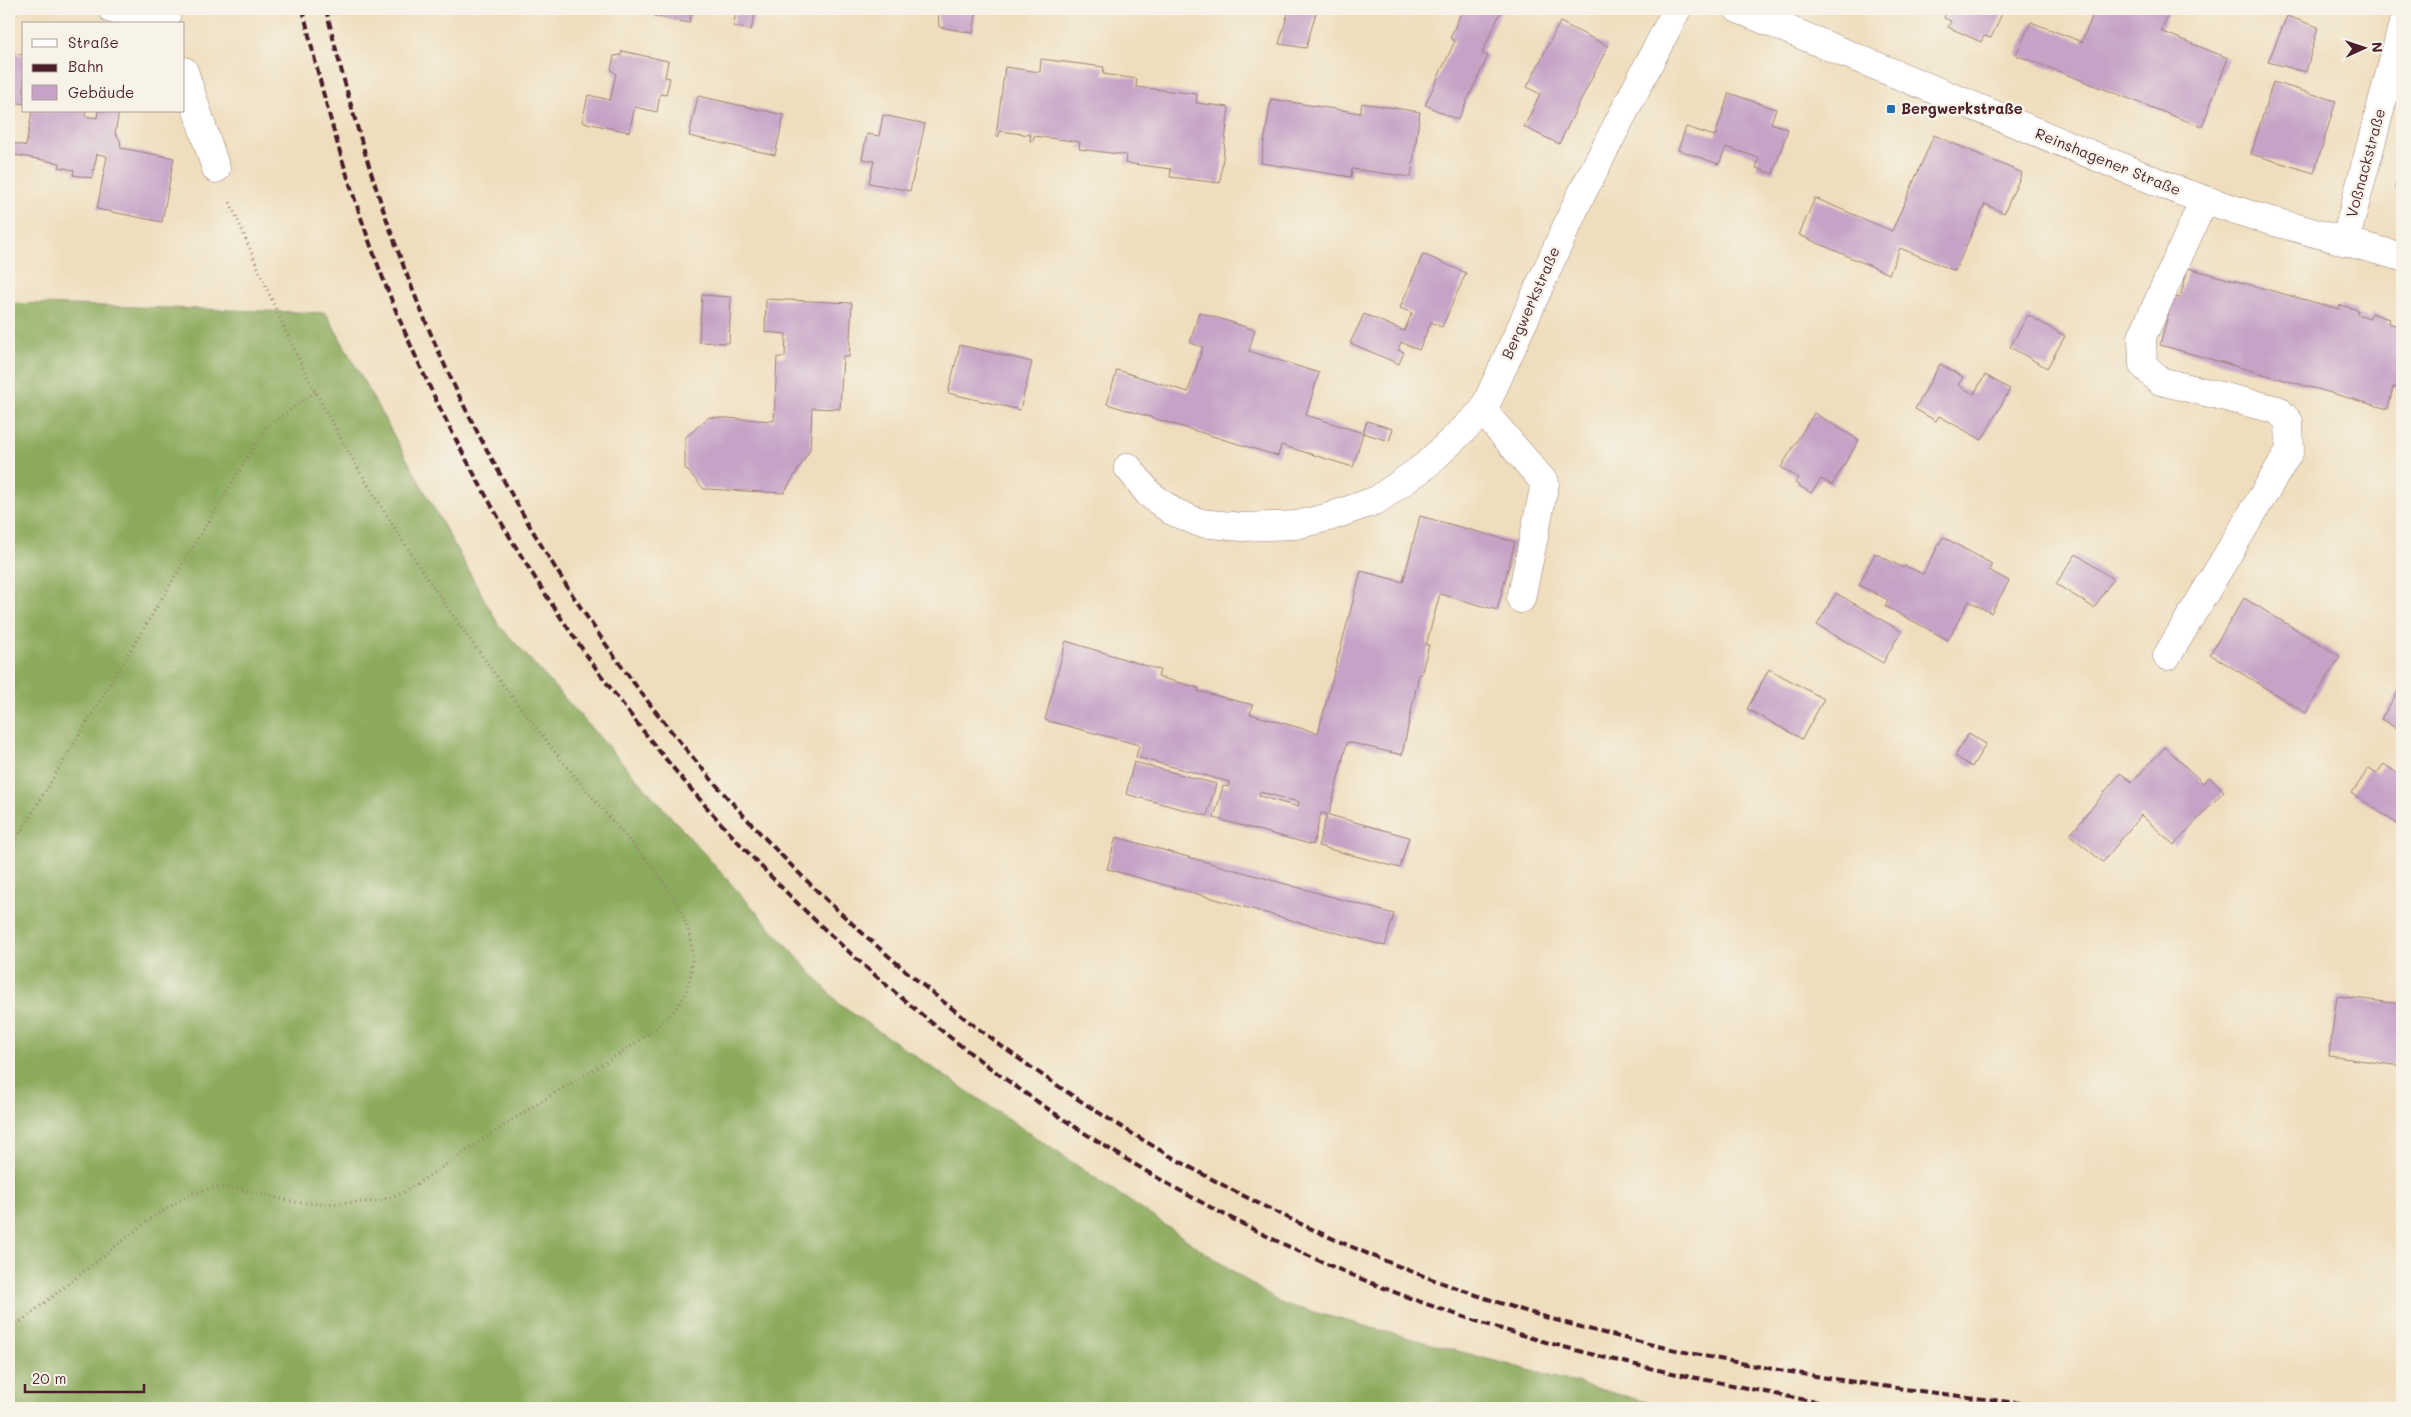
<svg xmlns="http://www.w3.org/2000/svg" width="2411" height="1417" font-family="Mali,sans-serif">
  <rect width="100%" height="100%" fill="#f7f3e8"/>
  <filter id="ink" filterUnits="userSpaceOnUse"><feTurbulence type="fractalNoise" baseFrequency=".02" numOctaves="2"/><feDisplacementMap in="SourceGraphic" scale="10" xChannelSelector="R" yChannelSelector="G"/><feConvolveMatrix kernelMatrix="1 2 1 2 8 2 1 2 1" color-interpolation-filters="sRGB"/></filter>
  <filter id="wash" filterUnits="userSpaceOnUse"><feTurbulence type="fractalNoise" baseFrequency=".0096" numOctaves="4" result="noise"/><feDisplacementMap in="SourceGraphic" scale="20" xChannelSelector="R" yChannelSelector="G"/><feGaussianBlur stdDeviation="1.12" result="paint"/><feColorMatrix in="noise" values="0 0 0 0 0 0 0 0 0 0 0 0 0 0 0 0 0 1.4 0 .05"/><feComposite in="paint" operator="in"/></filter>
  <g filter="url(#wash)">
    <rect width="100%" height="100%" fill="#efdebd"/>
    <polygon fill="#8baa5c" stroke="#6a6444" points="9,303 326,313 498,624 840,1005 1280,1303 1669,1408 9,1408"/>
    <g id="blocks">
      <g fill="#c5a2c6" fill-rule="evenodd">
        <polygon points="655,9 692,9 689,23 654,16"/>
        <polygon points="737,9 756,10 751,30 733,26"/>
        <polygon points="938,9 977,9 973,33 939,27"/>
        <polygon points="1289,9 1317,9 1306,48 1279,44"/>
        <polygon points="1463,9 1502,9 1482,53 1488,56 1458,120 1425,105 1455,41 1450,38"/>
        <polygon points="1948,9 2004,9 1991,38 1984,36 1981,42 1948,27 1951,21 1944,18"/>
        <polygon points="2095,9 2170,9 2161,31 2228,58 2202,127 2016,55 2031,22 2082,42"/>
        <polygon points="2287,16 2318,27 2306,72 2268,62"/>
        <polygon points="1560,22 1608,46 1559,144 1524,127 1540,94 1527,87"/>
        <polygon points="622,51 668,61 665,77 670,78 666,95 660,94 657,112 635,107 629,132 582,122 588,95 610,100 616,74 611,69 614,56 621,55"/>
        <polygon points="9,52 24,55 24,104 9,101"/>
        <polygon points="1041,59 1104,67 1103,74 1137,79 1136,87 1197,94 1196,103 1229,107 1220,183 1170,177 1171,169 1125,163 1126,155 1079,149 1080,142 1034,136 1033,141 1030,141 1031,135 1000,131 998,137 996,136 1005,67 1040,72"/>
        <polygon points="2273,82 2336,101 2314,173 2251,154"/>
        <polygon points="1729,93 1776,109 1771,123 1788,129 1773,174 1756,168 1759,158 1726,147 1719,164 1678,150 1686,127 1715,136"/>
        <polygon points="698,96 784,115 775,155 689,136"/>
        <polygon points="1271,99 1360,113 1362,103 1420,112 1411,177 1352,169 1351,177 1261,163"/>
        <polygon points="32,111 86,111 85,116 97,118 98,111 119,111 115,134 120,140 121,148 174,158 162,222 97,209 107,156 97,154 92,178 73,175 74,170 59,167 60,163 9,154 9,142 26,146"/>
        <polygon points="883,115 925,124 910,191 869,183 874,161 862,159 867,134 879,136"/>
        <polygon points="1934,135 2022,173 2004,213 1985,204 1955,271 1900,248 1889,274 1799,235 1815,198 1892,231"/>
        <polygon points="2402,162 2402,190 2395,188"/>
        <polygon points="1423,254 1466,273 1442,327 1431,322 1419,350 1401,342 1398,350 1404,352 1399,364 1350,343 1364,314 1404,331 1412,313 1400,308"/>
        <polygon points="2188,268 2339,309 2340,305 2358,310 2357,314 2370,318 2371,313 2389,319 2388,323 2402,327 2402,374 2398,388 2393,387 2388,409 2160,345 2173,297 2180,298"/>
        <polygon points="702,295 731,297 729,343 699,342"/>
        <polygon points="766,299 852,303 849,357 843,356 840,409 812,408 810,450 784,493 704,489 685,468 685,438 709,417 774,421 777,357 785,357 786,334 765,332"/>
        <polygon points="1199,312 1255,330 1249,351 1319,373 1306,415 1363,433 1353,467 1281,445 1278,456 1107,404 1117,370 1188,392 1203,347 1190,343"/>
        <polygon points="2028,315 2065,336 2047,368 2010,347"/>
        <polygon points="960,345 1032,362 1020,410 948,393"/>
        <polygon points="1940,364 1963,377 1958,385 1974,394 1985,375 2010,389 1982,440 1939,416 1936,421 1915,409"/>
        <polygon points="1814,413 1859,440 1832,485 1821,479 1811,493 1795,483 1798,478 1781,467"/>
        <polygon points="1367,421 1393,429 1389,441 1363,433"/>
        <path d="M1420,516L1515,542L1497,610L1440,594L1426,645H1429L1421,675L1419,674L1402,755L1347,742L1329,815L1409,837L1400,868L1318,846L1327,814L1321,813L1313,845L1214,818L1223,786L1228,787L1229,782L1136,757L1139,745L1045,720L1066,641L1160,670L1158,677L1199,688L1198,691L1253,705L1250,714L1318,733L1361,571L1403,582ZM1260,792L1299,802L1298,807L1259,796Z"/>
        <polygon points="1943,537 1992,564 1989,570 2009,581 1991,613 1969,601 1948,640 1885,606 1888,600 1859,585 1875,553 1903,568 1905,566 1923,574"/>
        <polygon points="2076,554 2113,579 2094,608 2056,584"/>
        <polygon points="1836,593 1901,631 1883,663 1817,625"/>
        <polygon points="2244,598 2340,656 2306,713 2210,654"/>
        <polygon points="1769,669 1824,699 1802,739 1747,709"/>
        <polygon points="2402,685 2402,732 2381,719"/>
        <polygon points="1969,733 1986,744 1972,767 1955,756"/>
        <polygon points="2165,747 2203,783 2209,777 2224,791 2174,845 2141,815 2103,862 2070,835 2120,773 2132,782"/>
        <polygon points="1134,762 1216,784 1207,816 1126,794"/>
        <polygon points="2384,764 2402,777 2402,827 2352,793 2369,768 2377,773"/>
        <polygon points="1116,837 1394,914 1385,946 1107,869"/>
        <polygon points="2337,996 2402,1004 2402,1066 2329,1056"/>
      </g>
    </g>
  </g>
  <g filter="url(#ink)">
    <use href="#blocks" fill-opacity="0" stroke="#9c7e74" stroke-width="1"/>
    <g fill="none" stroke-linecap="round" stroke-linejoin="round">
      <g stroke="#9c7e74" stroke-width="29">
        <g id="minor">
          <polyline points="112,9 166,18"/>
          <polyline points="184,71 216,169"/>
          <polyline points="2345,242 2402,27"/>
          <polyline points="1483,411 1545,483 1521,599"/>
          <polyline points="1128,467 1149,494 1172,511 1200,523 1242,527 1296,525 1329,517 1377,500 1425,466 1483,411 1578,201 1677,9"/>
          <polyline points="2167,656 2290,450 2289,422 2278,410 2160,381 2143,365 2142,337 2204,200"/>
        </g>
      </g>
      <g stroke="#9c7e74" stroke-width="29">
        <polyline id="major" points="1738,9 2182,192 2257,217 2402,257"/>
      </g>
      <g stroke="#9c7e74" stroke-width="3" stroke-dasharray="1 4" stroke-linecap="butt">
        <polyline points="9,851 265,428 315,392"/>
        <path d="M9,1331L150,1219L193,1193L211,1188H235L295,1202L323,1204L379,1201L403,1193C453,1160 502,1126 553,1094C591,1070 632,1050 666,1019C677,1009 685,997 689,982C707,915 646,861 608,816C499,688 395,542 316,393C283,331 257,264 229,200"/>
      </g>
      <use href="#minor" stroke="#fff" stroke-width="28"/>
      <use href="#major" stroke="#fff" stroke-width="28"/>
      <g stroke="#4a1f2b" stroke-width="4" stroke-dasharray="8 4" stroke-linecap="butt">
        <path d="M303,9C327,118 360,227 404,330C580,737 904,1071 1309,1256C1441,1317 1584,1357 1727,1384C1771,1393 1815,1403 1859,1408"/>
        <path d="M326,9C361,156 410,305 481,439C525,521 573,601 628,675C840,963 1147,1184 1485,1298C1672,1361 1870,1387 2065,1408"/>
      </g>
    </g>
  </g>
  <rect fill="#1f6fb2" stroke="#f7f3e8" stroke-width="2" x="1886" y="104" width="10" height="10" rx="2.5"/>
  <g text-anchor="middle" stroke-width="5" stroke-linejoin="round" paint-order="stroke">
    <g font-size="15" font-weight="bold" fill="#4a1f2b" stroke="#f7f3e8" text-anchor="start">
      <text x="1901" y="114">Bergwerkstraße</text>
    </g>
    <g font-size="15" fill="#4a1f2b" stroke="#f7f3e8">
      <text transform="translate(2108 162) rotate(22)" y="5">Reinshagener Straße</text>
      <text transform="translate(2366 163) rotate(-75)" y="5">Voßnackstraße</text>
      <text transform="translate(1531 303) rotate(-66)" y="5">Bergwerkstraße</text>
    </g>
  </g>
  <rect width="2411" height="1417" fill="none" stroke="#f7f3e8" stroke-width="30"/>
  <rect x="22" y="22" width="162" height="90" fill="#f7f3e8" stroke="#b29e9c"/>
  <rect x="32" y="39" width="25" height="8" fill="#ffffff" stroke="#b29e9c"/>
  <text x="68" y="48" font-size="15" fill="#4a1f2b">Straße</text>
  <rect x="32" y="64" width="25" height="8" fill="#4a1f2b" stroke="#b29e9c"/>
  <text x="68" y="72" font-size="15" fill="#4a1f2b">Bahn</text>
  <rect x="32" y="85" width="25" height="15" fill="#c5a2c6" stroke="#b29e9c"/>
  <text x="68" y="98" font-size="15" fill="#4a1f2b">Gebäude</text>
  <g transform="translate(2364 48) rotate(87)" stroke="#f7f3e8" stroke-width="4" paint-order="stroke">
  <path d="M0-4L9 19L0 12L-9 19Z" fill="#4a1f2b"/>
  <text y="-8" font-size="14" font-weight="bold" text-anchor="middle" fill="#4a1f2b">N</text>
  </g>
  <path d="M25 1384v8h119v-8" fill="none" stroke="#4a1f2b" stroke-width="2.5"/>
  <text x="32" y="1384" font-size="15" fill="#4a1f2b" stroke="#f7f3e8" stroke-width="4" paint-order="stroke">20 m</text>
</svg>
